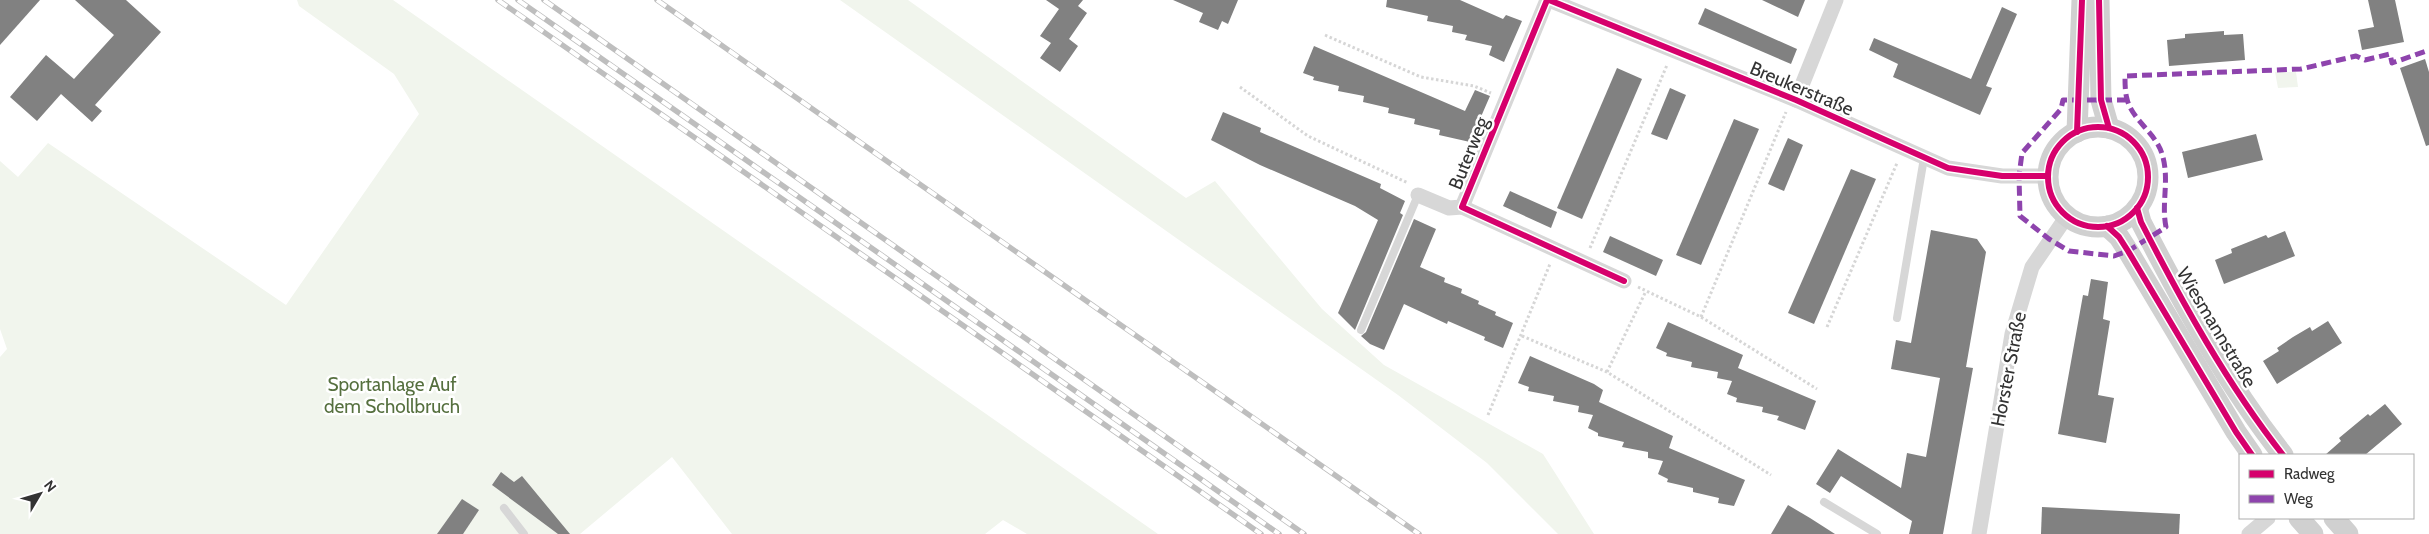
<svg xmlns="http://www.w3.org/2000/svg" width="2429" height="534" font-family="Cabin,sans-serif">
  <rect width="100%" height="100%" fill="#fff"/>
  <g fill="#f1f5ed">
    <polygon points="297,0 393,0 1158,534 1027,534 1003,520 985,534 732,534 672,457 580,534 0,534 0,357 7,349 0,329 0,161 18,177 48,143 286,305 419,114 394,74 299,6"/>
    <polygon points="840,0 908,0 1186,198 1215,181 1322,309 1384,365 1543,454 1594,534 1558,534 1487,463 1398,395"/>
    <polygon points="2275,72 2296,72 2298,87 2278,88"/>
  </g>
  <g fill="#818181">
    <polygon points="0,0 40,0 0,45"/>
    <polygon points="75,0 126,0 161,32 95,105 102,111 92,122 61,94 37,121 10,97 46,55 74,79 114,35"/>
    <polygon points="1046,0 1083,0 1078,6 1087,13 1069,39 1078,46 1060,72 1040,58 1051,43 1040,36 1059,9"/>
    <polygon points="1173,0 1238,0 1228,24 1222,21 1218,30 1199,22 1203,13"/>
    <polygon points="1387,0 1460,0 1503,19 1506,15 1522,21 1504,62 1489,55 1492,46 1465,40 1467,35 1452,32 1453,26 1427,21 1428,16 1386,7"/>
    <polygon points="1762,0 1805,0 1798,17"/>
    <polygon points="2368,0 2395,0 2404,42 2362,50 2358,30 2374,27"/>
    <polygon points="2002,7 2017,14 1986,86 1992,88 1980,115 1893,77 1898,64 1869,50 1874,38 1971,79"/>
    <polygon points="1705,8 1797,49 1791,64 1698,24"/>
    <polygon points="2224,31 2224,35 2243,34 2245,60 2169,66 2167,40 2185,38 2185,34"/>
    <polygon points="1314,46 1465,111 1475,90 1490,96 1470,142 1439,135 1440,130 1414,124 1415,119 1388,113 1389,108 1363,102 1364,96 1338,91 1339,86 1313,80 1314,77 1303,73"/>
    <polygon points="2425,59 2429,72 2429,145 2426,146 2400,68"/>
    <polygon points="1617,68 1642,79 1582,219 1557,208"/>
    <polygon points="1670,88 1686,95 1667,140 1651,134"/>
    <polygon points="1223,112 1261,128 1260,132 1381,184 1380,188 1405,201 1400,213 1403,215 1355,330 1338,313 1378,220 1355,206 1260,165 1211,140"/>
    <polygon points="1734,119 1759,129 1701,265 1676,255"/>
    <polygon points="2256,134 2263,160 2188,178 2182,152"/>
    <polygon points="1788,138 1803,145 1784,191 1768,184"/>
    <polygon points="1851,169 1876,179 1814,324 1788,313"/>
    <polygon points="1510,191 1557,212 1551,228 1503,206"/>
    <polygon points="1414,219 1436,229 1420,267 1445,278 1444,282 1462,289 1461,293 1479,301 1478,304 1496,312 1495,315 1513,323 1503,348 1484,340 1485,337 1448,321 1447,324 1404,304 1384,350 1370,344 1361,336 1366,332"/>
    <polygon points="1931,230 1977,239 1986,252 1966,367 1973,368 1943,534 1909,534 1912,521 1841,476 1830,493 1816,484 1838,449 1901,488 1907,453 1926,457 1940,378 1891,369 1896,340 1911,343"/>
    <polygon points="2285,231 2295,256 2224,284 2215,260 2232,253 2231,249 2266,235 2268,238"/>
    <polygon points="1610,236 1663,260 1656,276 1603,252"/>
    <polygon points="2091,279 2108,282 2103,319 2110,321 2098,395 2114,398 2106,443 2058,434 2083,295 2088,296"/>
    <polygon points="2328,321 2342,343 2277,384 2263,361 2279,351 2277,348 2293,337 2310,327 2312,331"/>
    <polygon points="1668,322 1743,355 1738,368 1816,401 1805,430 1777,420 1779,416 1762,412 1763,407 1736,402 1737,398 1727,394 1732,381 1717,378 1718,372 1691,367 1692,362 1666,356 1667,353 1656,348"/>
    <polygon points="1530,356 1594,384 1603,390 1599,402 1673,436 1669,448 1745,480 1734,506 1718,503 1719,498 1693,492 1693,488 1667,482 1668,479 1658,474 1663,461 1648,458 1648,452 1622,447 1624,442 1598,436 1598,433 1588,428 1593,415 1578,412 1579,406 1553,401 1554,396 1528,391 1529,387 1518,383"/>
    <polygon points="2385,404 2402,424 2365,455 2325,455 2341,441 2339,438 2368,414 2370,416"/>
    <polygon points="501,472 514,482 522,476 570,534 558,534 492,485"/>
    <polygon points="462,499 479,510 463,534 437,534"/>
    <polygon points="1788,505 1810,518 1835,534 1771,534"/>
    <polygon points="2042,507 2180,514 2179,534 2041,534"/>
  </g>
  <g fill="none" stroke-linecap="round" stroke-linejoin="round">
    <g stroke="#d6d6d6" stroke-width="3" stroke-dasharray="2.5 2.5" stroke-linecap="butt">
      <polyline points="1325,35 1421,77 1474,86 1491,93"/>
      <polyline points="1240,87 1308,136 1408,183"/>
      <polyline points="1590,248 1667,65"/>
      <polyline points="1638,287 1701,317 1817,389"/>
      <polyline points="1701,317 1786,112"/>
      <polyline points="1827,327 1897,163"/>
      <polyline points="1522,336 1607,372 1771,475"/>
      <polyline points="1607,372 1646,291"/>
      <polyline points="1488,415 1550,264"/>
    </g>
    <g stroke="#d7d7d7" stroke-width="8">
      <polyline points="1897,318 1924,158"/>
      <polyline points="1361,330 1418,195"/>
      <polyline points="1824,502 1877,534"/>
      <polyline points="504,508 524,534"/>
    </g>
    <g stroke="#d7d7d7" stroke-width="15">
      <polyline points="1547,0 1462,207 1624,281"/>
      <polyline points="1549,0 1796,100 1948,168 2002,176 2048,176"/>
      <polyline points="1796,100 1836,0"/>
      <polyline points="1418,195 1449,208 1462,207"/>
      <polyline points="1979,534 2012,334 2032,267 2067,216"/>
      <polyline points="2249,534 2268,518"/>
    </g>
    <g stroke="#d0d0d0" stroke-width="21">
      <polyline points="2099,0 2101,100 2109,128"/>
      <circle cx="2098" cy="177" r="50"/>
      <polyline points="2077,132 2082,0"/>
      <path d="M2137,208L2141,222C2182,302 2227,384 2283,455"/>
      <polyline points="2107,226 2119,237 2128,251 2236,432 2252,455"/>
      <polyline points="2299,518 2313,534"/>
      <polyline points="2334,518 2348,534"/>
    </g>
    <g stroke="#bebebe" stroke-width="5.5">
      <g id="rail">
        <polyline points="498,0 1261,534"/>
        <polyline points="518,0 1279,534"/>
        <polyline points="544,0 1304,534"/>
        <polyline points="657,0 1419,534"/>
      </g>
    </g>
    <use href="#rail" stroke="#fff" stroke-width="4" stroke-dasharray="11" stroke-linecap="butt"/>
    <path stroke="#8e44ad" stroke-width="5" stroke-dasharray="10 5" stroke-linecap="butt" d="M2127,100H2063L2061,109L2022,153L2019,176L2020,216L2049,239L2069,251L2114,256L2128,251L2166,227C2161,203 2170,179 2162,154C2156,133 2132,120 2127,99C2125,92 2125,83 2125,76L2301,69L2356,56L2365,60L2390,54L2392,63L2429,50"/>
    <g stroke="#fff" stroke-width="9">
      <g id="cycleway">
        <polyline points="1547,0 1462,207 1624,281"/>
        <polyline points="1549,0 1796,100 1948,168 2002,176 2048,176"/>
        <polyline points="2099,0 2101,100 2109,128"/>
        <circle cx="2098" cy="177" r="50"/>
        <polyline points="2077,132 2082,0"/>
        <path d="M2137,208L2141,222C2182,302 2227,384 2283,455"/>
        <polyline points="2107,226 2119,237 2128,251 2236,432 2252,455"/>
      </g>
    </g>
    <use href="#cycleway" stroke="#d6006c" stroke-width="6"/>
  </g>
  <g text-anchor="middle" stroke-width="5" stroke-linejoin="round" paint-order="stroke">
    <g font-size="19" fill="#333" stroke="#fff">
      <text transform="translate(1802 88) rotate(23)" y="7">Breukerstraße</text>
      <text transform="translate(1468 153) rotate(-68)" y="7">Buterweg</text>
      <text transform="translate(2217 327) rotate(59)" y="7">Wiesmannstraße</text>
      <text transform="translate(2008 369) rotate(-79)" y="7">Horster Straße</text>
    </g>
    <g font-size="19" fill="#56703f" stroke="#fff">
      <text x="392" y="391">Sportanlage Auf<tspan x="392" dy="22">dem Schollbruch</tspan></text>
    </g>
  </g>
  <rect x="2239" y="454" width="175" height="65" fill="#ffffff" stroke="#adadad"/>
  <rect x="2249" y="470" width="25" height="8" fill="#d6006c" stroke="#adadad"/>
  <text x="2284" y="479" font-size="15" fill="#333333">Radweg</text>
  <rect x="2249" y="495" width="25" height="8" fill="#8e44ad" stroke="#adadad"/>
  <text x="2284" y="504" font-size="15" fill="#333333">Weg</text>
  <g transform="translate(40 494) rotate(52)" stroke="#ffffff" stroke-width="4" paint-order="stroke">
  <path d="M0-4L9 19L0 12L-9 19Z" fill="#333333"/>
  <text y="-8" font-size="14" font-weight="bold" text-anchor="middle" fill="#333333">N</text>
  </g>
</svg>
